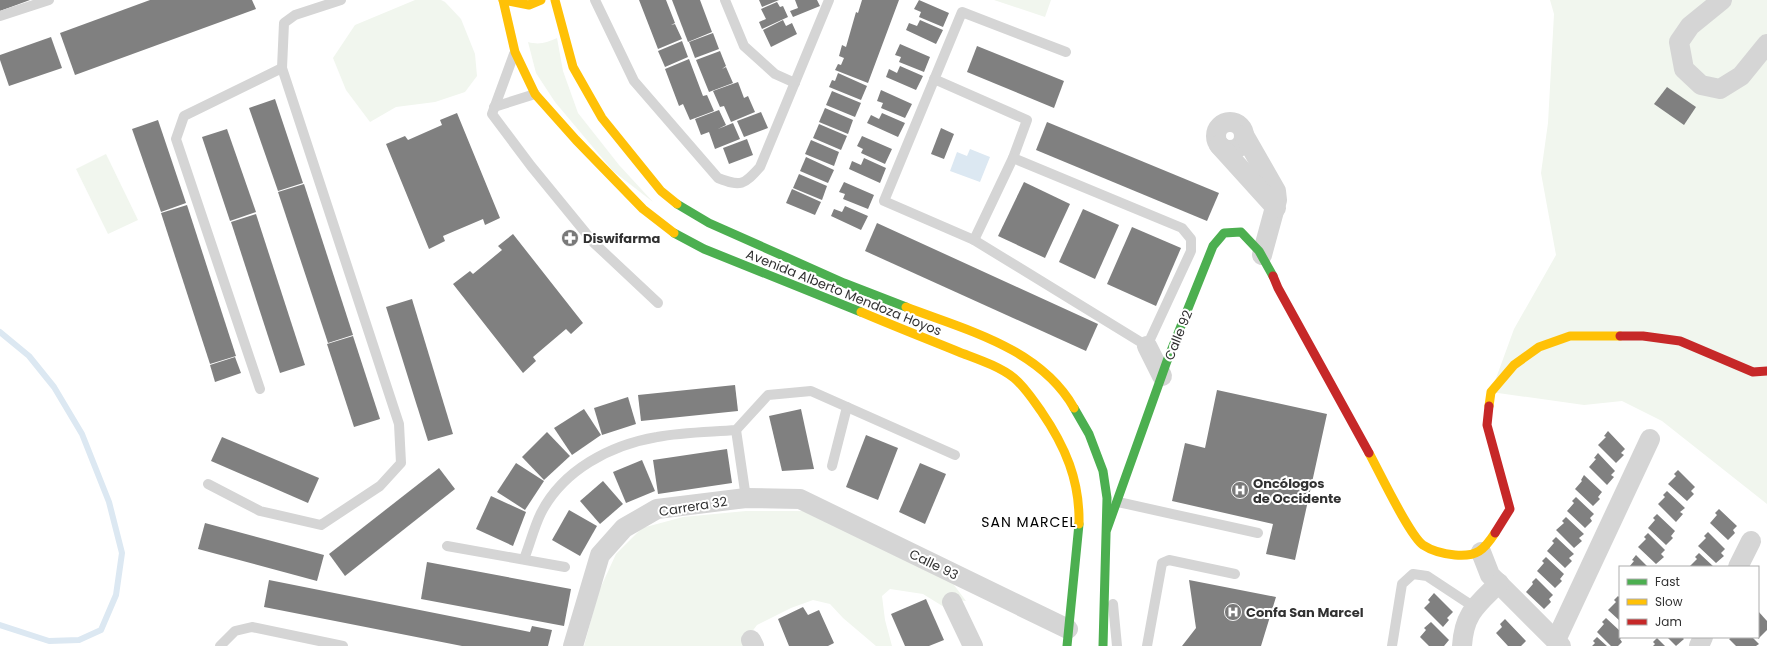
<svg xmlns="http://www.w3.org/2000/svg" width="1767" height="646" font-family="Poppins,sans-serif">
  <rect width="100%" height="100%" fill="#fff"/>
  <g fill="#f1f6ee">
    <polygon points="415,0 441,0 445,2 461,19 475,54 477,76 465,92 435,102 396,107 370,122 346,90 333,58 355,25"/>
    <polygon points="994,0 1051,0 1045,17"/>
    <polygon points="1550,0 1767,0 1767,504 1662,421 1622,401 1584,405 1491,392 1514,329 1556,255 1541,173 1548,123 1554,14"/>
    <path d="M557,38L563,71L578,113L619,165L653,202L613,171L555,102L536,73L528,42C539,45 546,43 557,38Z"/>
    <polygon points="106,154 138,220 108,234 76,169"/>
    <polygon points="746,511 804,511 948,577 966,601 946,598 944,607 923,594 890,589 882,596 885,620 892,646 876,646 843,618 830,604 813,600 791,608 757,625 745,641 745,646 584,646 599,591 616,554 642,528 683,517"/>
  </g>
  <polygon fill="#dce8f2" points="970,149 990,157 980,182 950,171 957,152 967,156"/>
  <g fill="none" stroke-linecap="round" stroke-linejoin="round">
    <polyline stroke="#dce8f2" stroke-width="6" points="0,332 29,356 54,387 82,434 109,502 122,553 116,595 101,630 79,640 49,641 0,625"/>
  </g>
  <g fill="#808080">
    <polygon points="0,0 30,0 0,11"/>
    <polygon points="150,0 252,0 256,9 75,75 60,33"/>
    <polygon points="639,0 666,0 675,23 671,25 675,24 682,39 658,49"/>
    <polygon points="672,0 700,0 712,32 688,42"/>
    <polygon points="759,0 779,0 762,7"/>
    <polygon points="795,0 817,0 820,6 793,17 790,11 798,8"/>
    <polygon points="862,0 899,0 868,83 835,70 838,64 841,65 844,58 839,56 842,45 846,47 856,12 858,13"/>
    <polygon points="919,0 949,13 943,27 919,17 921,12 914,9"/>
    <polygon points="777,2 780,7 783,6 788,17 762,29 759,22 766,19 761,9"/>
    <polygon points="783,20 786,26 792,23 797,34 771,47 763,30"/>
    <polygon points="920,20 943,30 936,44 906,30 909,23 917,26"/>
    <polygon points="713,33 719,49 695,58 689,42"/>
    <polygon points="51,37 62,68 9,86 0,60 0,55"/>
    <polygon points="682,41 688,57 665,67 658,51"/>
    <polygon points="900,44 930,57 924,72 899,62 901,57 895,55"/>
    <polygon points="977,46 1064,81 1054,108 967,72"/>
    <polygon points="720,51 726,66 722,69 726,67 733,83 709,92 696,60"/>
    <polygon points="689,59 703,96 707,95 714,111 690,120 683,104 679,106 665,69"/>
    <polygon points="900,66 923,76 916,90 886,77 889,69 897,73"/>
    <polygon points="838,73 867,86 861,100 829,87 832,80 835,81"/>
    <polygon points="738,82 744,98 748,96 755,112 731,122 724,106 720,107 713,91"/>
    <polygon points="1667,87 1696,107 1684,125 1654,104"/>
    <polygon points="881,90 912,104 905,118 881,108 883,103 877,101"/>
    <polygon points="832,91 861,103 855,117 826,105"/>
    <polygon points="275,99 303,183 278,191 249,108"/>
    <polygon points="825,108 853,120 848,134 819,122"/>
    <polygon points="719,110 726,125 718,129 733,123 740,139 715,149 709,132 701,135 695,119"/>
    <polygon points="761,112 768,128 744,137 737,121"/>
    <polygon points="457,113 500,218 485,225 483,219 443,236 445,241 429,249 386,144 405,136 408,140 442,125 440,120"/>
    <polygon points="882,113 905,123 898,137 867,123 871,115 879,119"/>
    <polygon points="158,120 186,203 161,212 132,129"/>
    <polygon points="1047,122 1219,193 1207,221 1036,150"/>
    <polygon points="819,124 847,136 841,150 813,138"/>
    <polygon points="941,128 954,134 944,159 931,154"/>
    <polygon points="227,129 256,212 230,221 202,137"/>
    <polygon points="862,136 892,149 885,164 861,153 863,149 857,146"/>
    <polygon points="747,139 753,155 729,164 723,148"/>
    <polygon points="811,140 839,152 834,166 805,154"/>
    <polygon points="806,157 834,170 828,183 800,171"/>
    <polygon points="864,158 886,168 880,183 849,169 852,161 861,165"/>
    <polygon points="799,174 827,186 822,200 793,188"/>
    <polygon points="844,182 874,195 868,209 843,199 845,194 839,192"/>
    <polygon points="1024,182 1070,204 1045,258 998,236"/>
    <polygon points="304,184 353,335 328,343 278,192"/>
    <polygon points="792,189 821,202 815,215 786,203"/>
    <polygon points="187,205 236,356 210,364 161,213"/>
    <polygon points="845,206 868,216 861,230 831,216 834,209 842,212"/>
    <polygon points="1083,209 1119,225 1095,279 1059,262"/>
    <polygon points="256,214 305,365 280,373 231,222"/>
    <polygon points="877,223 1098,324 1086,351 865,251"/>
    <polygon points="1132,227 1181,248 1156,306 1107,284"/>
    <polygon points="513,234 583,323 571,334 566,329 533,357 536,361 523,373 453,284 470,271 473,274 502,250 498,246"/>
    <polygon points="412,299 453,434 428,441 386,307"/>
    <polygon points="353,336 380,419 354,427 327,344"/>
    <polygon points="235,357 241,373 215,382 210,365"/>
    <polygon points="735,385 738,411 641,421 638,395"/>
    <polygon points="1217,390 1327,414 1295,560 1266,554 1273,524 1172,501 1185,443 1205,448"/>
    <polygon points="628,397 636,424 602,435 594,408"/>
    <polygon points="584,409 601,435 572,455 554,428"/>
    <polygon points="801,409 814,469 782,471 769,416"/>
    <polygon points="1608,431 1625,449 1621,453 1624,455 1616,463 1598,445 1606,437 1604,436"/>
    <polygon points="547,432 570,456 544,480 522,457"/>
    <polygon points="866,435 898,448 878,500 846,487"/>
    <polygon points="222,437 319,478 308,503 211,461"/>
    <polygon points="727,449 732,483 658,494 653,460"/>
    <polygon points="1598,453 1615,471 1611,475 1614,477 1607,485 1589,467 1596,459 1594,458"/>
    <polygon points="642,460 655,491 626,503 613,472"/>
    <polygon points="516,463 544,481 525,510 497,492"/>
    <polygon points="920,463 946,474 925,524 899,512"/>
    <polygon points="439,468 455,489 345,576 329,554"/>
    <polygon points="1678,470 1695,487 1691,491 1694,494 1687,501 1668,484 1676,476 1674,474"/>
    <polygon points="1584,475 1602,492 1598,497 1600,499 1593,506 1575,489 1582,481 1581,480"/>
    <polygon points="603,481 623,504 600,524 580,501"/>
    <polygon points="1667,491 1685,508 1680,512 1683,514 1676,522 1658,504 1665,497 1663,495"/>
    <polygon points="491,496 526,512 513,546 476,529"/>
    <polygon points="1576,497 1594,514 1590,518 1592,521 1585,528 1567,511 1574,503 1572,501"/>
    <polygon points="1719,509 1737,526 1733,530 1735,533 1728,540 1710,523 1717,515 1715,513"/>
    <polygon points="569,510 597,526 580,556 552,540"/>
    <polygon points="1657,514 1675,531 1671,536 1673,538 1666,545 1648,528 1655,520 1653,518"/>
    <polygon points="1566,517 1584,534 1579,538 1582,541 1574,548 1556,530 1564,523 1562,521"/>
    <polygon points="205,523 324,555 317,581 198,549"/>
    <polygon points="1708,532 1725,549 1721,553 1724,556 1716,563 1698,546 1706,538 1704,536"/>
    <polygon points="1648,533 1665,550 1661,554 1664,557 1656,564 1638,547 1646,539 1644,537"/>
    <polygon points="1556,537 1574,554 1569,558 1572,561 1565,568 1547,551 1554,543 1552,541"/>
    <polygon points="1699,553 1714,567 1689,567 1697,559 1695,557"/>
    <polygon points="1636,555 1648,567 1629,567 1634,561 1632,560"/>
    <polygon points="1546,557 1564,574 1560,579 1562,581 1555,588 1537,571 1544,563 1542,561"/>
    <polygon points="427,562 571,589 564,626 421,599"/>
    <polygon points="1536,578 1553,595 1549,599 1551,602 1544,609 1526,592 1533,584 1532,582"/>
    <polygon points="269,580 530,632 532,626 552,630 548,646 462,646 264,607"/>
    <polygon points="1189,580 1276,597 1261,646 1182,646 1196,628"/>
    <polygon points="1434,593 1453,612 1447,618 1449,620 1443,627 1424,608 1430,602 1428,600"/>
    <polygon points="1618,596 1620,598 1620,621 1608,610 1616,602 1614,600"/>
    <polygon points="926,599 944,640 929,646 905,646 891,614"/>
    <polygon points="803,607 808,615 819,610 834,643 828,646 789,646 778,619"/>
    <polygon points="1758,611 1767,621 1767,630 1758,639"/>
    <polygon points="1606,618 1620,631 1620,637 1622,637 1620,639 1622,642 1618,646 1611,646 1597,632 1604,624 1602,622"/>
    <polygon points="1505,619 1526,641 1521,646 1508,646 1496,633 1502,627 1500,624"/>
    <polygon points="1431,622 1449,640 1444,646 1429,646 1420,637 1426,630 1424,628"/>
    <polygon points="1597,637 1607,646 1592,646 1595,643 1593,641"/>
    <polygon points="1667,637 1682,637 1684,639 1676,646"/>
    <polygon points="1732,637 1752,637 1759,644 1756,646 1736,646 1729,639"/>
    <polygon points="1657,638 1665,646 1653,646 1655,644 1653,642"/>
  </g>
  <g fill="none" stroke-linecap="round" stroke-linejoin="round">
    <g stroke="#d5d5d5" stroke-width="10">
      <path d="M595,0L634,81L718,178C741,187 744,185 760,167L829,0"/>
      <polyline points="725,0 744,46 775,74 795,83"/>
      <polyline points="0,16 49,0"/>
      <polyline points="514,54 492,114 531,166 594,243 658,303"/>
      <polyline points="934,79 1027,120 1013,158 974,240"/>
      <polyline points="494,107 535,94"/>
      <polyline points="1013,158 1182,228 1191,239 1191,251 1147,346 974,240 884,201 962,12 1066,52"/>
      <polyline points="260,389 176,139 184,116 282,68"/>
      <polyline points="736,430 746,498"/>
      <polyline points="832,466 847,407"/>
      <polyline points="208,484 260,511 321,525 380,486 401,463 399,424 282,68 284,23 295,15 341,0"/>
      <polyline points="1118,502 1258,533"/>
      <polyline points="447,546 565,567"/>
      <path d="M524,559C530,544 534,527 541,513C563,470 610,445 657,437C682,432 710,432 736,430L768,395L811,391L955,455"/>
      <polyline points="1113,604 1117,646"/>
      <polyline points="220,646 235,631 252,627 343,646"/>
      <polyline points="1147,646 1162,563 1169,560 1235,574"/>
      <polyline points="1392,646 1402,584 1413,574 1427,576 1474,607"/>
    </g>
    <g stroke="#d5d5d5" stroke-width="20">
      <polyline points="1722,0 1690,26 1679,42 1684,69 1701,85 1720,89 1741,76 1767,44"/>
      <circle cx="1230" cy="136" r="14"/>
      <polyline points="1244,135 1276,191 1277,200 1262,255"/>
      <polyline points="1219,145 1276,208"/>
      <polyline points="1147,346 1162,376"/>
      <polyline points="1481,552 1490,575 1561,646"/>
      <polyline points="1738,567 1751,541"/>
      <polyline points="952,602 973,646"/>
      <polyline points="751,640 754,646"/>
      <polyline points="1556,640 1650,439"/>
      <polyline points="573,646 600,555 624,528 657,509 746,498 800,499 1068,629"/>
      <path d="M1462,646C1464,613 1477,605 1499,583"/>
      <polyline points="1699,646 1703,637"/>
    </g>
    <g stroke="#4caf50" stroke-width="9">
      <polyline points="677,204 709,223 844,283 906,307"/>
      <polyline points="674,233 704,249 861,312"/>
      <polyline points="1074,408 1089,434 1103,471 1107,498 1103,646"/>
      <polyline points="1107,529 1167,361 1213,246 1224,233 1241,232 1259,251 1273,276"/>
      <polyline points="1067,646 1079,524"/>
    </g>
    <g stroke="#ffc107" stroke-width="9">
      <polyline points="503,0 515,52 535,94 576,140 643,209 674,233"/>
      <polyline points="503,0 529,5 541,0"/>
      <polyline points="555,0 573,67 602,118 661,191 677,204"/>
      <path d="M906,307C966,330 1040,348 1074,408"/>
      <path d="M861,312C894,326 927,339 959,352C977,359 999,366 1014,378C1025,387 1033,400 1041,411C1065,446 1080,480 1079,524"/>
      <polyline points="1489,406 1491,392 1514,365 1539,347 1570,336 1620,336"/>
      <path d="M1369,453C1379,471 1409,535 1423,545C1432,551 1445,554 1455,555C1477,557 1484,550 1495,533"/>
    </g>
    <g stroke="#c62828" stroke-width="9">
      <polyline points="1273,276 1278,288 1369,453"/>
      <polyline points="1620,336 1643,336 1680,341 1753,372 1767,371"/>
      <polyline points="1489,406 1487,425 1510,509 1495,533"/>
    </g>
  </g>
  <defs>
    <g id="pharmacy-disc" transform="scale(0.9)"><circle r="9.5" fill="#797979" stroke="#fff"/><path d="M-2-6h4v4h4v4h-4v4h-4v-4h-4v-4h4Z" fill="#fff"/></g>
    <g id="hospital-disc" transform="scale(0.9)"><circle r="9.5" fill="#797979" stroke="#fff"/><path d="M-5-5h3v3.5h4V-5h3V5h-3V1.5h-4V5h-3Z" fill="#fff"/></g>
  </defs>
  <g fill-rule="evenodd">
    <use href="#pharmacy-disc" x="570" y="238"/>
    <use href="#hospital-disc" x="1240" y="490"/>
    <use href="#hospital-disc" x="1233" y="612"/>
  </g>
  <g text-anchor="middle" stroke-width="4" stroke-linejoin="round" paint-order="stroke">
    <g font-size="13" font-weight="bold" fill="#313131" stroke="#fff" text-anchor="start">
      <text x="583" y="243">Diswifarma</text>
      <text x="1253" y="488">Oncólogos<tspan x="1253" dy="15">de Occidente</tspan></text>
      <text x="1246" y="617">Confa San Marcel</text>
    </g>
    <g font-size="13" fill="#313131" stroke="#fff">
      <text transform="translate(844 292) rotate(22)" y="5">Avenida Alberto Mendoza Hoyos</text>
      <text transform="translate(1178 335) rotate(-68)" y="5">Calle 92</text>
      <text transform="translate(693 506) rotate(-9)" y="5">Carrera 32</text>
      <text transform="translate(934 564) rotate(26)" y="5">Calle 93</text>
    </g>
    <g font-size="14" letter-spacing="1" fill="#000" stroke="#fff">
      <text x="1029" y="527">SAN MARCEL</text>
    </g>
  </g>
  <rect x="1619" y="566" width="140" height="72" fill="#ffffff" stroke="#adadad"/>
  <rect x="1627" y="579" width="20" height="6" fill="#4caf50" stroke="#adadad"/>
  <text x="1655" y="586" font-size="12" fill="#313131">Fast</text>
  <rect x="1627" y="599" width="20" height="6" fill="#ffc107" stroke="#adadad"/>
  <text x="1655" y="606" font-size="12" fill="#313131">Slow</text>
  <rect x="1627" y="619" width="20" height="6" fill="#c62828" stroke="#adadad"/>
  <text x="1655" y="626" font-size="12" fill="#313131">Jam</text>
</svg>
